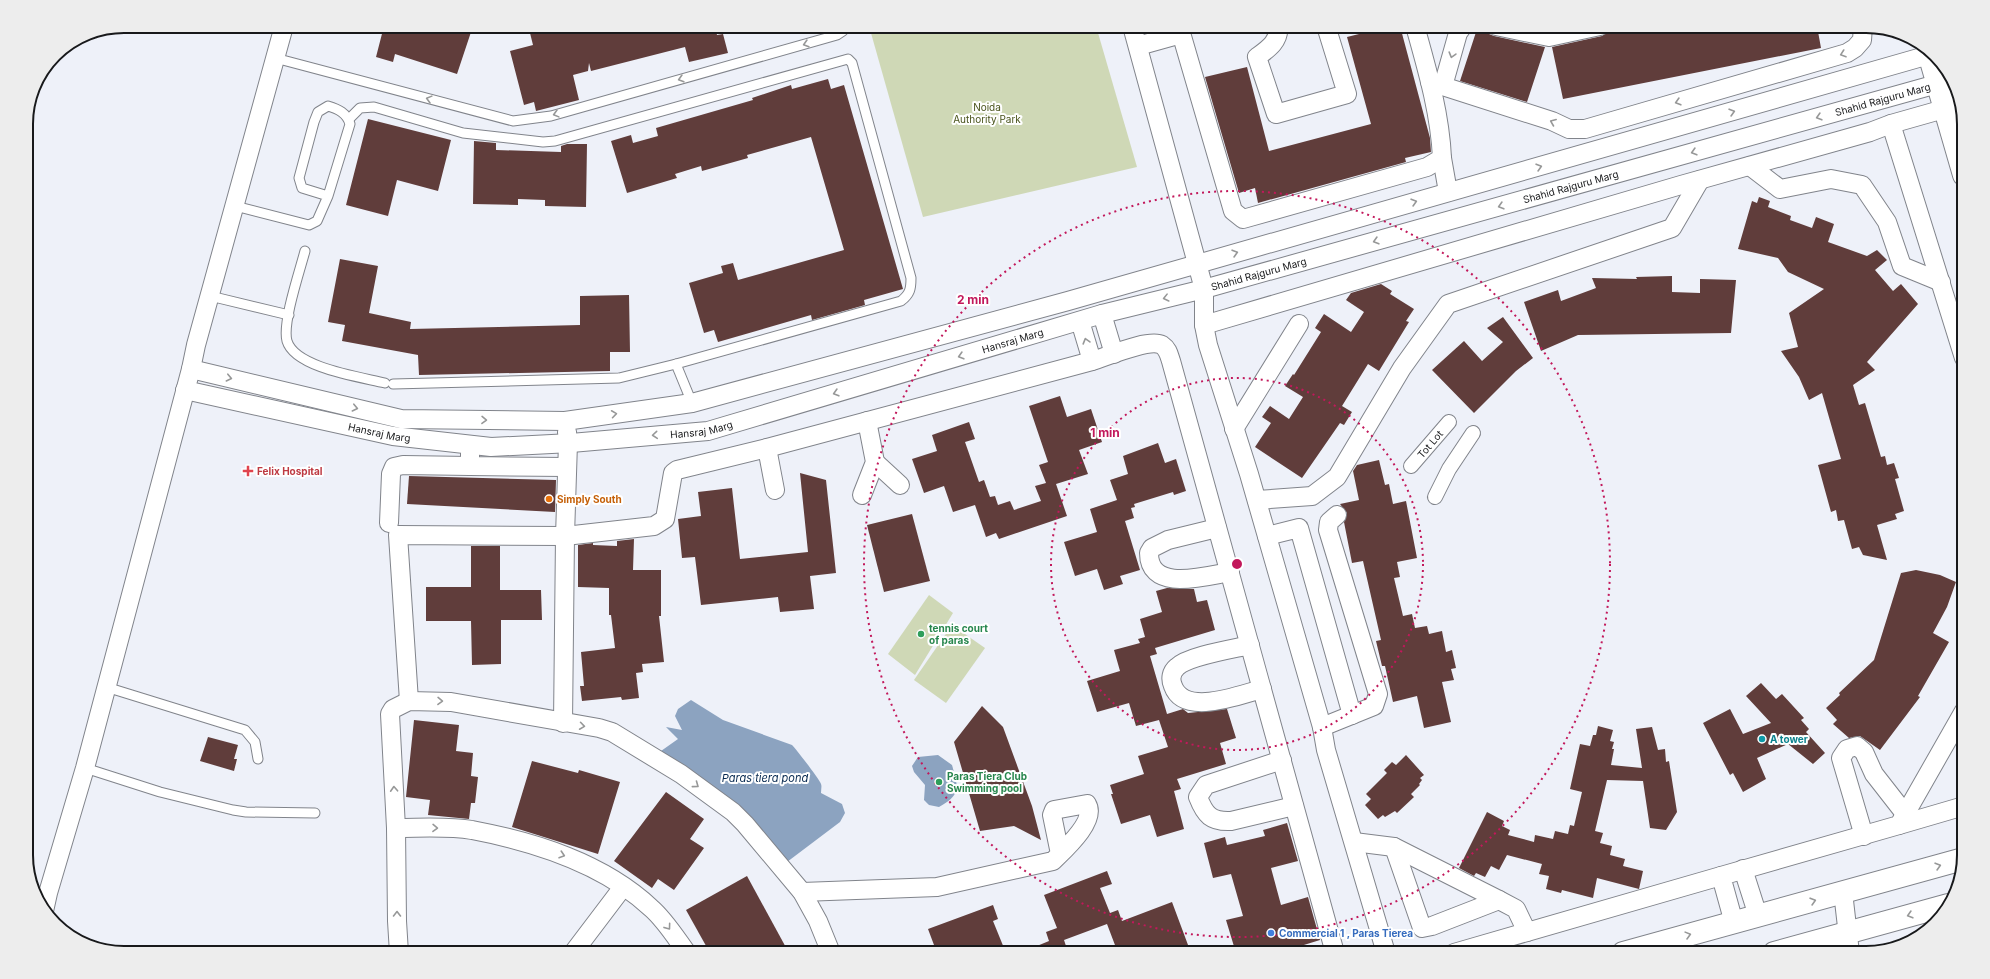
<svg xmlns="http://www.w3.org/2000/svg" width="1990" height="979" font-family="Inter,sans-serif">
  <rect width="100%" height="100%" fill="#eef1f9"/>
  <g fill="#cfd8b6">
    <polygon points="869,26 1096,26 1137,167 923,217"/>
    <polygon points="929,595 953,613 915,675 888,654"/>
    <polygon points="952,625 985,648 946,703 914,680"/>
  </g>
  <g fill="#8ca3c0">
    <path d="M691,700L723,720L792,745C796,749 820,780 821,784C822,786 821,790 821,793L842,804L845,813L840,822L787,862L661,751L678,739L666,727L682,730L675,716L678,709Z"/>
    <path d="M938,755L952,765C958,787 962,794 939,807L929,805L924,800L925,785L914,772L912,766L918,757Z"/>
  </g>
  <g fill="#603d3b">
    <polygon points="384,26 473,26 457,74 395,54 393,62 376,57"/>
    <polygon points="541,26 552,26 552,29 565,26 715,26 717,35 723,34 728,53 689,62 685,47 591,71 589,63 588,71 573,75 579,100 536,111 534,102 524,105 510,51 533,45 529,29"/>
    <polygon points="1391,26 1400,26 1430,138 1431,152 1405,158 1406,162 1258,203 1255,188 1239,193 1205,77 1247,67 1269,151 1371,124 1347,37"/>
    <polygon points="1478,26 1486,27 1489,34 1494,36 1545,47 1527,102 1460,81"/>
    <polygon points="1628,26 1817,26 1821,48 1563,99 1552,47 1602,36 1610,30"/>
    <polygon points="828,79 831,89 844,85 903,289 864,300 865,305 812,320 811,315 718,342 714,330 704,333 689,283 723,273 721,266 733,263 738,280 844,250 811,137 747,155 748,158 702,171 701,166 675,174 677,178 627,193 611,141 631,135 633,143 658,136 656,128 753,100 752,98 791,85 792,89"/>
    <polygon points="368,119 451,140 438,191 397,180 388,216 346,205"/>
    <polygon points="474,141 496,143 496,150 561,152 561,146 567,144 587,144 586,207 545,206 545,200 518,199 518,205 473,204"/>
    <polygon points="1759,197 1770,201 1768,207 1791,216 1790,220 1812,228 1816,217 1834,224 1828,242 1867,256 1877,250 1887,260 1875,270 1893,291 1901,284 1918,304 1867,362 1875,370 1853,385 1859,405 1865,403 1881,457 1885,456 1887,465 1894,463 1899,478 1895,479 1904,511 1895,514 1897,519 1877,525 1887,560 1863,555 1859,547 1852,549 1844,520 1838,521 1836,510 1831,512 1818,465 1841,459 1822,393 1809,400 1799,377 1781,351 1798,347 1789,313 1824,289 1788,272 1778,258 1738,249 1752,201 1757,203"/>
    <polygon points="340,259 378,266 369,313 411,322 410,329 580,325 580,296 629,295 630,352 610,352 610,371 419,375 418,355 342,341 345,325 328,322"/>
    <polygon points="1672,276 1672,292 1700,293 1700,279 1736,280 1731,333 1578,335 1541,351 1524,302 1558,290 1561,301 1596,288 1592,278 1637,279 1636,277"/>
    <polygon points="1381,284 1392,291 1390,294 1414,309 1406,321 1409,322 1379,371 1368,364 1342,406 1352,412 1344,425 1340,423 1302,478 1255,447 1271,423 1262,417 1270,406 1289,419 1303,397 1285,386 1293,374 1294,375 1321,332 1315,328 1324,314 1351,332 1364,312 1346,300 1351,293"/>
    <polygon points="1503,317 1533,358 1516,371 1474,413 1432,370 1464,341 1482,361 1503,342 1487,328"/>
    <polygon points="1060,396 1067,417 1091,409 1102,442 1079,450 1088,474 1056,484 1067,516 999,539 996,533 986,537 975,505 953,512 944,486 924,493 912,459 937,451 932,435 969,422 975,439 965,442 979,482 984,480 990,497 995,496 998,505 1010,501 1014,510 1041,501 1035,486 1046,483 1039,465 1048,462 1029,406"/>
    <polygon points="1158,443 1165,463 1176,459 1186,491 1174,495 1173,492 1134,504 1135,507 1131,508 1134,518 1125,521 1140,570 1120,576 1123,584 1104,590 1097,569 1075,576 1064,542 1097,532 1090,509 1117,500 1110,480 1128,474 1123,456"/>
    <polygon points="1379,460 1385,485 1389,484 1393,504 1406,501 1417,558 1397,562 1400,577 1394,578 1403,616 1412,614 1415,628 1427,626 1429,634 1442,631 1446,652 1452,650 1456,668 1451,669 1454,680 1442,682 1451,722 1424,728 1417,696 1393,702 1385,666 1382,666 1376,641 1381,640 1363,561 1352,563 1344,522 1347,513 1340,504 1359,500 1353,471 1357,465"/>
    <polygon points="800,473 826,480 836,573 810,576 814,609 780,612 778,597 701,605 695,557 682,558 678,519 701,516 698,492 732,488 740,559 808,552"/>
    <polygon points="409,476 556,480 555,512 407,504"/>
    <polygon points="912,514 930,581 884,592 867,525"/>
    <polygon points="634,539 633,570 661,570 661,616 659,616 664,662 642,664 643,672 636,673 639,698 622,700 621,697 582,701 580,686 584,686 581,652 615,648 611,615 609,615 609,588 578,587 578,545 593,543 593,545 617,546 617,541"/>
    <polygon points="471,546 500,546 500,590 541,590 542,620 501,620 501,664 472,665 471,621 426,621 426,587 471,587"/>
    <polygon points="1916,570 1940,575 1956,582 1947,607 1933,633 1949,642 1918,696 1920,697 1880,750 1860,736 1849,738 1833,724 1837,720 1826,708 1840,695 1839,693 1874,660 1901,573"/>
    <polygon points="1167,588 1194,589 1197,602 1207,600 1215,630 1155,648 1157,654 1150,656 1167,714 1183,709 1188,713 1227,709 1236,738 1220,743 1226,764 1177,779 1181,789 1174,791 1184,829 1157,837 1150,815 1121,824 1111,794 1113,794 1110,785 1144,774 1138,756 1168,747 1159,720 1136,726 1129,703 1097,712 1087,681 1120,671 1114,650 1140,643 1138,639 1145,637 1140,619 1162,612 1156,591"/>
    <polygon points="1761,683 1776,699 1782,694 1804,718 1801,720 1809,729 1806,732 1825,753 1813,764 1788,744 1757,758 1766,779 1743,792 1733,773 1730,775 1703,723 1730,709 1743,734 1771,723 1746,696"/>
    <polygon points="982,706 1003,727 1032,806 1041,840 1014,826 980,831 954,742"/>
    <polygon points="414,720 459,725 456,751 473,753 471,776 478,777 475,803 471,803 469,819 428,815 430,800 406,797"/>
    <polygon points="1598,726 1613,730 1610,741 1614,742 1612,749 1614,749 1611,765 1642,768 1636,729 1652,727 1658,750 1665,749 1666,762 1669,761 1677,812 1666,830 1650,828 1643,781 1607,780 1595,831 1603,833 1600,843 1612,846 1610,855 1625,859 1623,866 1643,871 1639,889 1597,878 1593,898 1562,890 1561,893 1546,889 1549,876 1539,874 1542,864 1507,855 1499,870 1491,866 1485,877 1476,873 1474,876 1459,868 1487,812 1504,821 1502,826 1510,830 1508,835 1534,842 1535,835 1553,839 1555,831 1568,834 1570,825 1574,826 1582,792 1570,789 1580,744 1590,746 1593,735 1596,735"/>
    <polygon points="208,737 238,745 234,759 237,759 234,771 200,761"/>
    <polygon points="1406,755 1424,775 1420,778 1422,780 1419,784 1420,785 1411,794 1414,797 1397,813 1395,811 1385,817 1383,815 1378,819 1365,805 1371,799 1366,794 1387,773 1384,770 1392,762 1396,765"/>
    <polygon points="532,761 578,773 579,770 620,782 598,854 512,827"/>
    <polygon points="666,792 704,819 690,839 704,848 674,890 658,879 652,888 614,861"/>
    <polygon points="1287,823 1298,861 1271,868 1281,905 1308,897 1320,940 1278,953 1236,953 1226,920 1243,916 1231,874 1213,878 1204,843 1225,837 1227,845 1265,836 1263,830"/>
    <polygon points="1107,871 1112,884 1100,888 1110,913 1118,910 1122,921 1172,902 1191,953 1118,953 1107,924 1064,940 1067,949 1058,953 1020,953 1049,941 1046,932 1057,928 1044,895"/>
    <polygon points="747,876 789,953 710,953 686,910"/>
    <polygon points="993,905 998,919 993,921 1006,953 937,953 928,929"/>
  </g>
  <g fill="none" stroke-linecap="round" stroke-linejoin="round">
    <g stroke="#81848b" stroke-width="11">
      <g id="service">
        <polyline points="275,58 513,121 551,116 837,35 843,31 844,26"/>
        <path d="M349,119L360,108L374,107L463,133L543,142L555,141L848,59L852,63L911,278C911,289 910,294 901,301L676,364L619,378L393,384"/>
        <path d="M235,206L309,225L317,221L328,196L350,124C347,113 338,109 328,106L318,112L314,122L299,178L302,188L328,196"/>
        <path d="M305,251C300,270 282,323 287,341C295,368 361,377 385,383"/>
        <polyline points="210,296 289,315"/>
        <polyline points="676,364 692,403"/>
        <polyline points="106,687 245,730 255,742 258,759"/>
        <polyline points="85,768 160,792 233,810 246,812 315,813"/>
      </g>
    </g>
    <g stroke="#81848b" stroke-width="16">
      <g id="pedestrian">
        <path id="s1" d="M1411,466L1449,422"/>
        <polyline points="1435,497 1449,469 1473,433"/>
      </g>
    </g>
    <g stroke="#81848b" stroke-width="20">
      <g id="minor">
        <polyline points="1132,26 1204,289 1204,325 1208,345 1249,474 1322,727 1326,750 1386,953"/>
        <path d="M1179,26L1233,211L1243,219L1427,167L1442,158C1440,113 1427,69 1415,26"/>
        <path d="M1278,26C1280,41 1268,49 1257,57L1276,114L1347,94L1326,26"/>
        <polyline points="1496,26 1549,37 1600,26"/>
        <polyline points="1138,46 1181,34"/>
        <polyline points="1430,82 1552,121 1569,129 1585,129 1847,53 1855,48 1862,40 1863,26"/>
        <polyline points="1443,86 1458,33 1463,26"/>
        <polyline points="1891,124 1964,358"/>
        <polyline points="1442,158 1448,192"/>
        <polyline points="1750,166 1780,189 1831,179 1862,185 1887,222 1902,266 1941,282"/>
        <polyline points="1102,314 1114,354"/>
        <polyline points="1080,321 1092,361"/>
        <polyline points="1204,325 1681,185 1870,132 1891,124 1944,109"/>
        <polyline points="191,369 401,419 565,421 692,403 1068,301 1929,55"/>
        <path id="s2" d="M185,390L393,436L491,447L571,443L708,431L1102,314L1204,289L1937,84"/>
        <polyline points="1234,429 1299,324"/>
        <polyline points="767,448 775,490"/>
        <polyline points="470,453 470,466 567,467"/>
        <polyline points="875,462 900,485"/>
        <polyline points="862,495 875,462 867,421"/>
        <polyline points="1257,500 1312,496 1337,477 1402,368 1448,304 1672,228 1700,180"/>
        <polyline points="389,523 391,474 394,467 403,465 470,466"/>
        <path d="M1217,528L1168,540L1152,548L1149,553C1149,593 1205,576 1230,572"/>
        <polyline points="1267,536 1299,528 1352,715"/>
        <path d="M1250,645C1233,649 1188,656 1177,667C1171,672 1170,679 1173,686C1184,717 1239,695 1262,689"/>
        <path d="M409,701L398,535L565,536L654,526L665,519L673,473L677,470L767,448L1092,361C1106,357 1149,338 1162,345C1168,349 1169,355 1171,361L1335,953"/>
        <polyline points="563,723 565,536 568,443 567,432"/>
        <polyline points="1322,727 1374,706 1378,694 1328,530 1329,522 1337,515"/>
        <path d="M1282,760L1206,785L1198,797C1205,815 1211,822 1231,821L1294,806"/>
        <polyline points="1899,825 1964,806"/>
        <path d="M396,828C421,828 448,826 472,830C535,842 603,863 651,908C665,920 676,938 687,953"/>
        <polyline points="1864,836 1841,758 1847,749 1857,746 1864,752 1874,774 1906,815"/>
        <polyline points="1354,842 1394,847 1499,900 1516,909 1527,932"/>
        <polyline points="1394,847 1422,928 1432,926 1499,900"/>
        <polyline points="1743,869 1758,916"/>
        <path d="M802,892L937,887L1053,861C1064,850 1097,821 1087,804L1054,810L1052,815L1060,854"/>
        <polyline points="1843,892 1850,953"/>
        <polyline points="44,911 48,893 85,768 191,369 196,345 284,26"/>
        <polyline points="1734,923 1721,876 1899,825 1964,711"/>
        <polyline points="399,953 397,921 396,828 390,714 393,709 409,701 451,702 599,728 612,732 681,774 733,812 745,824 802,892 818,921 831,953"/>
        <polyline points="573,953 623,887"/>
        <polyline points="1454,953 1721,876"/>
      </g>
    </g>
    <g stroke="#81848b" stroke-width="24">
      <g id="tertiary">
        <polyline points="1929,54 1964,175"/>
        <polyline points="1623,953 1963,859"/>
        <polyline points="1774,953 1948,905"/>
      </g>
    </g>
    <use href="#service" stroke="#fff" stroke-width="9"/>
    <use href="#pedestrian" stroke="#fff" stroke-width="14"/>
    <use href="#minor" stroke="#fff" stroke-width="18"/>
    <use href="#tertiary" stroke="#fff" stroke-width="22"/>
  </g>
  <defs><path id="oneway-chevron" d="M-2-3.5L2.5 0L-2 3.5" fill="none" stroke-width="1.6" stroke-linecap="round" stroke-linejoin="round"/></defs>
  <g stroke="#979898">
    <use href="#oneway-chevron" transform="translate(806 44) rotate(164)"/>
    <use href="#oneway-chevron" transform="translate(1843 54) rotate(161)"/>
    <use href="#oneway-chevron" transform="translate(1452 55) rotate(106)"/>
    <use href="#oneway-chevron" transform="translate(681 79) rotate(164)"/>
    <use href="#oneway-chevron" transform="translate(429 99) rotate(-165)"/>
    <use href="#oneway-chevron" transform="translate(1678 102) rotate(164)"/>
    <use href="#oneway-chevron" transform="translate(1732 112) rotate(-16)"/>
    <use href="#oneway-chevron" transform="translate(556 114) rotate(165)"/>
    <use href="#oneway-chevron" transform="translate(1819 117) rotate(164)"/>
    <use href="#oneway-chevron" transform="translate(1553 122) rotate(-158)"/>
    <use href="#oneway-chevron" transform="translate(1694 152) rotate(164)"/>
    <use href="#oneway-chevron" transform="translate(1539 167) rotate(-16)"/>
    <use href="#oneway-chevron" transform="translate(1414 202) rotate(-16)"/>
    <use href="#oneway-chevron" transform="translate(1501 206) rotate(164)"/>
    <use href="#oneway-chevron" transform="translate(1376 241) rotate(164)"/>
    <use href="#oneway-chevron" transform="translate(1235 253) rotate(-16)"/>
    <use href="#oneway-chevron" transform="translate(1166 298) rotate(166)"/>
    <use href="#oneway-chevron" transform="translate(1086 341) rotate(-106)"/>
    <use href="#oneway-chevron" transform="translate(961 356) rotate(164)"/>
    <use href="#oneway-chevron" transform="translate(229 378) rotate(13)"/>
    <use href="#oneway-chevron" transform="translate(836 393) rotate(164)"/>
    <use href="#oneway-chevron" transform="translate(355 408) rotate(13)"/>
    <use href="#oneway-chevron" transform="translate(614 414) rotate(-8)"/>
    <use href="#oneway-chevron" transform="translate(484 420) rotate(1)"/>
    <use href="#oneway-chevron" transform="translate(655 435) rotate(175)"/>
    <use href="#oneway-chevron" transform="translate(440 701) rotate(1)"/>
    <use href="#oneway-chevron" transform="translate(582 726) rotate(8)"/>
    <use href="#oneway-chevron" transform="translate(696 785) rotate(36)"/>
    <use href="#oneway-chevron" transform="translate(394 789) rotate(-93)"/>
    <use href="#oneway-chevron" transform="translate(435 828) rotate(1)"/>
    <use href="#oneway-chevron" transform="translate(562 855) rotate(18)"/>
    <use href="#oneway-chevron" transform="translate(1938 866) rotate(-16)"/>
    <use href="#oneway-chevron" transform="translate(1813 901) rotate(-16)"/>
    <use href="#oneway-chevron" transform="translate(397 914) rotate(-90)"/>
    <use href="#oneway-chevron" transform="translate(1910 915) rotate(164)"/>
    <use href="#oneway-chevron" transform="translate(668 927) rotate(54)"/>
    <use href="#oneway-chevron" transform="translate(1688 935) rotate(-15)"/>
  </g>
  <g fill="none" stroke="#c2185b" stroke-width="2" stroke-dasharray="2 4">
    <circle cx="1237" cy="564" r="186"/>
    <circle cx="1237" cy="564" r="373"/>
  </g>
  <path fill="#e0444e" stroke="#fff" stroke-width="1.5" d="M246 465h4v4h4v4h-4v4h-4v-4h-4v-4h4z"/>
  <circle fill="#e8710a" stroke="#fff" stroke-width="1.5" cx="549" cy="499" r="4"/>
  <g fill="#2e9e5b" stroke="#fff" stroke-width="1.5">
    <circle cx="921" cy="634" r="4"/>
    <circle cx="939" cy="782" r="4"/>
  </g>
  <circle fill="#0f9aa8" stroke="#fff" stroke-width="1.5" cx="1762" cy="739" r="4"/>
  <circle fill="#3f7fe0" stroke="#fff" stroke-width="1.5" cx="1271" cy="933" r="4"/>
  <g text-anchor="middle" stroke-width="4" stroke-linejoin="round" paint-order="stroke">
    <g font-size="10" fill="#18191b" stroke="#fff">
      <text dy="4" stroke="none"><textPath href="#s2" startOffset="1750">Shahid Rajguru Marg</textPath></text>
      <text dy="4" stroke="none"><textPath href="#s2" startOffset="1426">Shahid Rajguru Marg</textPath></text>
      <text dy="4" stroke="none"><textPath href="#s2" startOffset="1102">Shahid Rajguru Marg</textPath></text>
      <text dy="4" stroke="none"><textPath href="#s2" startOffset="847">Hansraj Marg</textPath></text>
      <text dy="4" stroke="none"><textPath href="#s2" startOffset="523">Hansraj Marg</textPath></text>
      <text dy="4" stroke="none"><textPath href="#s2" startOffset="199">Hansraj Marg</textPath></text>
      <text dy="4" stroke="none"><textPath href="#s1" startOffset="29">Tot Lot</textPath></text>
    </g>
    <g font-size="10" fill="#49531b" stroke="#fff">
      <text x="987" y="111">Noida<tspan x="987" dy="12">Authority Park</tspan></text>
    </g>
    <g font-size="10" font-weight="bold" fill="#be3a42" stroke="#fff" text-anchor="start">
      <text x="257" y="475">Felix Hospital</text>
    </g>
    <g font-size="10" font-weight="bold" fill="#c56008" stroke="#fff" text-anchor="start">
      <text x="557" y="503">Simply South</text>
    </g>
    <g font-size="10" font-weight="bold" fill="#27864d" stroke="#fff" text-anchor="start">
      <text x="929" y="632">tennis court<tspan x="929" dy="12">of paras</tspan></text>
      <text x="947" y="780">Paras Tiera Club<tspan x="947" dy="12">Swimming pool</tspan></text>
    </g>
    <g font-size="10" font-weight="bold" fill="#0d838f" stroke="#fff" text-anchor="start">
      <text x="1770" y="743">A tower</text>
    </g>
    <g font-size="10" font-weight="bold" fill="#366cbe" stroke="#fff" text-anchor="start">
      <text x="1279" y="937">Commercial 1 , Paras Tierea</text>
    </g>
    <g font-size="11" font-style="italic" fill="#072950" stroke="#fff">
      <text x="765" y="782">Paras tiera pond</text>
    </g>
  </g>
  <path d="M0 0H1990V979H0ZM124 33H1866A91 91 0 0 1 1957 124V855A91 91 0 0 1 1866 946H124A91 91 0 0 1 33 855V124A91 91 0 0 1 124 33Z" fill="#ededed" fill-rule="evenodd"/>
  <path fill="none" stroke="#18191b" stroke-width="2" d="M124 33H1866A91 91 0 0 1 1957 124V855A91 91 0 0 1 1866 946H124A91 91 0 0 1 33 855V124A91 91 0 0 1 124 33Z"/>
  <circle cx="1237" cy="564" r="6" fill="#c2185b" stroke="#fff" stroke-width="2"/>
  <g font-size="12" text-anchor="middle" font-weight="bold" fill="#c2185b" stroke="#fff" stroke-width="4" stroke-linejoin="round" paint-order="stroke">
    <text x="973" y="304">2 min</text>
    <text x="1105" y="437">1 min</text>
  </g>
</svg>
